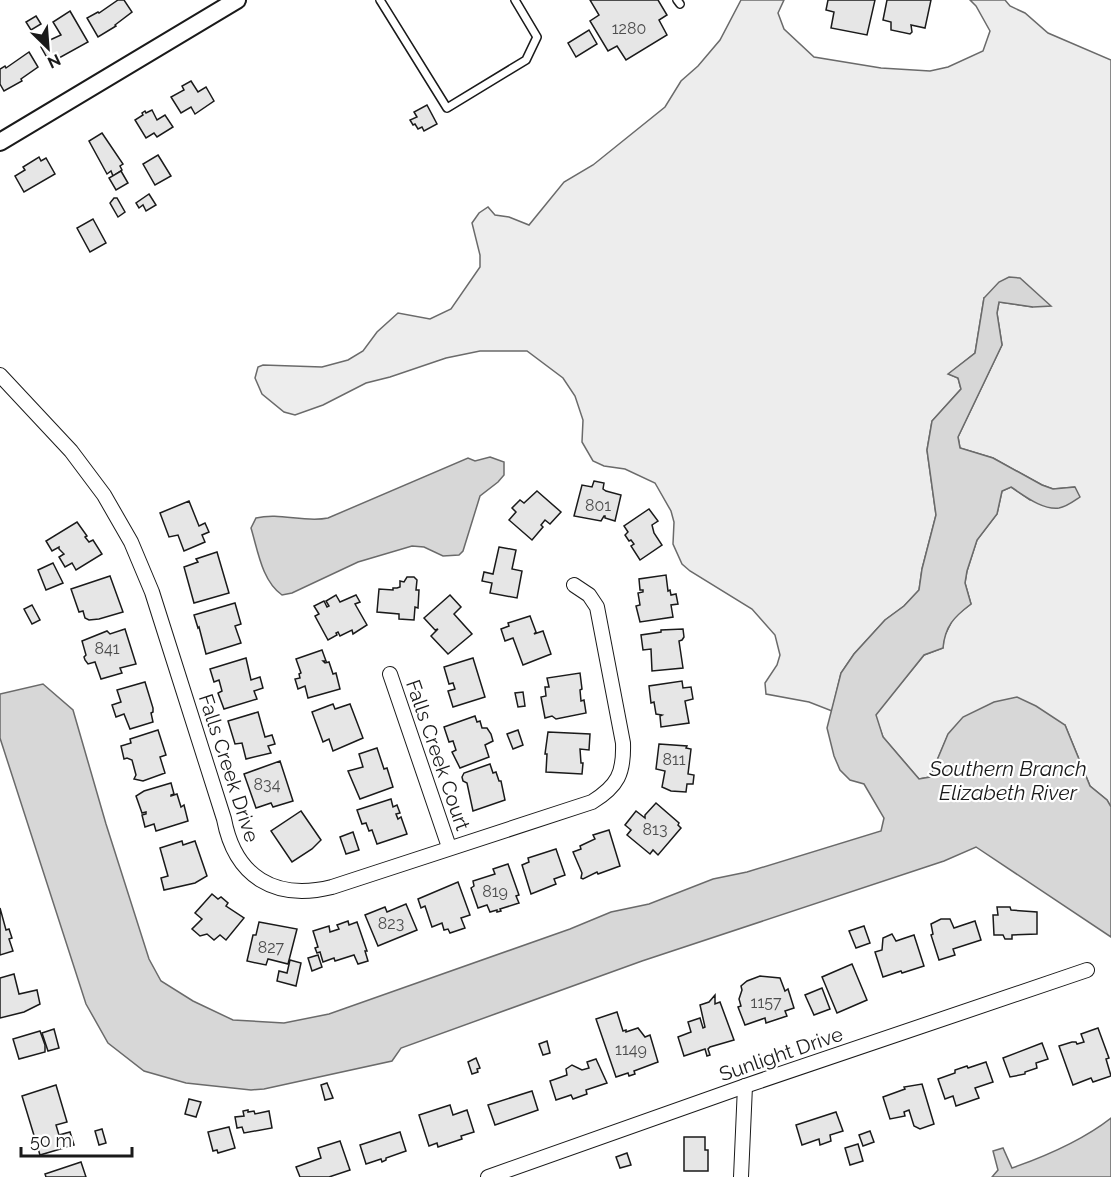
<svg xmlns="http://www.w3.org/2000/svg" width="1111" height="1177" font-family="Raleway,sans-serif">
  <rect width="100%" height="100%" fill="#fff"/>
  <polygon fill="#ededed" stroke="#6a6a6a" stroke-width="1.5" points="741,0 784,0 778,13 784,29 814,57 881,68 930,71 948,67 983,51 990,31 976,6 970,0 1005,0 1010,6 1025,13 1048,33 1111,60 1111,807 1107,800 1090,786 1065,725 948,735 930,777 919,779 883,737 875,715 924,655 943,648 944,637 954,617 971,604 965,583 967,571 977,540 997,514 1002,491 1011,487 1030,500 1075,487 1053,489 1042,485 993,458 960,448 958,437 1002,345 997,313 999,302 1033,307 984,298 975,353 949,374 958,378 961,389 932,421 927,450 936,515 922,569 919,590 904,606 885,620 854,654 841,673 832,711 809,702 766,694 765,683 777,665 780,655 775,635 752,609 690,571 682,564 673,544 674,522 671,511 655,483 625,469 604,466 593,461 582,442 583,420 575,396 563,378 527,351 480,351 446,358 390,377 366,383 323,405 295,415 284,412 262,394 255,378 258,367 263,365 322,367 348,360 363,351 377,332 398,313 430,319 451,309 480,267 480,255 472,223 479,213 488,207 495,215 509,217 529,225 564,182 593,165 665,107 681,81 698,66 720,40"/>
  <g fill="#d7d7d7" stroke="#6a6a6a" stroke-width="1.5">
    <path d="M1009,277L1020,278L1051,306L1033,307L999,302L997,313L1002,345L958,437L960,448L993,458L1042,485L1053,489L1075,487L1080,497C1074,501 1066,507 1059,508C1042,510 1025,496 1011,487L1002,491L997,514L977,540L967,571L965,583L971,604C954,617 945,626 943,648L924,655L876,715L883,737L919,779L930,777L948,734L963,717L994,702L1017,697L1036,706L1065,725L1090,786L1107,800L1111,807V937L976,847L944,861L642,961L401,1048L392,1061L264,1089L251,1090L186,1083L144,1071L108,1043L86,1004L0,738V694L43,684L73,710L106,824L149,959L161,981L193,1001L233,1020L284,1023L329,1014L570,929L611,912L649,904L713,879L747,872L881,831L884,818L864,784L850,780L840,770L834,756L827,728L841,673L854,654L885,620L904,606L919,590L922,569L936,515L927,450L932,421L961,389L958,378L948,374L975,353L984,298L999,282Z"/>
    <path d="M490,457L504,462V475L498,482L480,496L463,551L459,555L443,556L424,547L412,546L358,562L292,593L282,595C262,581 258,551 251,528L256,518C280,512 304,523 328,518L468,458L475,461Z"/>
    <path d="M1111,1118V1177H992L998,1170L993,1151L1003,1148L1012,1168C1046,1156 1083,1140 1111,1118Z"/>
  </g>
  <g fill="#e6e6e6" stroke="#1a1a1a" stroke-width="1.5">
    <polygon points="118,0 124,0 132,12 115,25 116,26 98,37 87,18 98,12 99,13"/>
    <polygon points="590,0 658,0 667,15 659,20 667,35 626,60 617,46 608,51 590,21 599,15"/>
    <polygon points="828,0 875,0 867,35 831,28 834,12 826,10"/>
    <polygon points="887,0 931,0 925,28 911,25 912,32 910,34 891,30 891,22 883,20"/>
    <polygon points="70,11 88,42 50,63 41,47 50,40 61,35 53,22"/>
    <polygon points="36,16 41,24 31,30 26,22"/>
    <polygon points="589,30 597,44 576,57 568,43"/>
    <polygon points="29,52 38,67 21,79 22,81 4,91 0,84 0,69 5,66 6,68"/>
    <polygon points="191,81 198,92 206,87 214,101 195,114 191,107 181,113 171,97 184,90 182,86"/>
    <polygon points="427,105 437,124 424,131 422,127 418,129 415,124 413,125 410,120 417,117 414,112"/>
    <polygon points="152,110 157,120 165,115 173,127 157,137 154,133 146,138 135,120 143,115 142,113 145,111 146,113"/>
    <polygon points="102,133 123,164 120,166 122,170 113,176 111,171 107,174 89,141"/>
    <polygon points="158,155 171,176 155,185 143,164"/>
    <polygon points="39,157 41,161 46,158 55,174 24,192 15,176 25,170 23,167"/>
    <polygon points="121,171 128,183 116,190 109,178"/>
    <polygon points="149,194 156,205 146,211 143,205 139,208 136,203"/>
    <polygon points="114,198 117,198 125,212 118,217 110,203"/>
    <polygon points="93,219 106,243 90,252 77,228"/>
    <polygon points="594,481 604,483 603,489 606,491 621,495 615,521 605,518 605,516 604,516 601,521 574,516 582,485 592,487"/>
    <polygon points="537,491 561,512 550,524 545,520 541,525 543,527 532,540 509,520 516,512 512,508 520,500 524,503"/>
    <polygon points="189,501 199,526 205,523 209,532 202,535 205,542 184,551 178,535 169,537 160,513"/>
    <polygon points="649,509 658,521 652,525 654,533 662,545 640,560 631,546 634,544 631,540 629,541 625,535 628,532 624,526"/>
    <polygon points="77,522 87,536 85,537 89,542 93,540 102,554 76,570 72,563 65,567 59,557 64,554 59,549 59,547 52,551 46,541"/>
    <polygon points="499,547 516,550 512,569 522,571 517,598 490,593 492,583 482,581 484,572 493,574"/>
    <polygon points="217,552 229,593 194,603 184,567 198,562 196,559"/>
    <polygon points="53,563 63,583 46,590 38,570"/>
    <polygon points="666,575 668,591 670,590 671,595 676,594 678,604 671,605 673,617 640,622 636,606 640,605 638,593 643,592 643,590 640,590 639,579"/>
    <polygon points="110,576 123,612 99,619 89,620 85,618 83,611 79,612 71,589"/>
    <polygon points="407,577 414,577 417,580 416,590 419,590 418,608 415,607 414,620 399,619 399,614 377,612 379,589 393,590 393,588 397,588 400,587 400,581 404,582"/>
    <polygon points="336,595 340,602 356,595 360,602 355,604 367,625 353,634 352,630 340,636 338,632 336,633 337,635 328,640 315,616 319,614 314,606 324,601 327,607 329,606 326,601"/>
    <polygon points="450,595 461,607 454,614 472,634 448,654 431,636 438,629 435,630 424,618"/>
    <polygon points="235,603 241,624 235,626 241,643 206,654 199,627 198,628 194,615"/>
    <polygon points="32,605 40,620 32,624 24,609"/>
    <polygon points="530,616 536,632 534,634 543,631 551,654 523,665 513,638 505,641 501,629 509,626 508,623"/>
    <polygon points="125,629 136,664 120,668 122,673 101,679 95,662 88,664 85,660 84,657 86,655 82,641 107,631 110,634"/>
    <polygon points="683,629 684,637 682,640 679,641 683,668 652,671 651,649 643,650 641,635 661,632 661,630"/>
    <polygon points="322,650 326,661 323,661 325,663 329,662 333,674 336,673 340,689 308,698 305,686 298,689 295,679 300,678 299,674 301,673 296,659"/>
    <polygon points="246,658 251,680 260,677 263,688 254,691 257,699 224,709 218,693 222,691 219,680 214,682 210,669"/>
    <polygon points="473,658 485,697 453,707 448,691 455,689 453,683 449,684 444,667"/>
    <polygon points="580,673 582,689 580,690 581,701 584,700 586,713 556,719 552,716 545,718 541,697 546,696 545,687 549,687 547,678"/>
    <polygon points="682,681 683,688 691,687 693,699 685,701 689,723 661,727 660,716 662,715 656,714 654,702 651,703 649,686"/>
    <polygon points="145,682 153,708 153,712 151,713 153,722 130,729 124,714 116,717 112,705 121,702 117,690"/>
    <polygon points="523,692 525,706 518,707 515,693"/>
    <polygon points="333,704 335,709 350,704 363,738 333,751 329,739 323,742 312,712"/>
    <polygon points="258,712 265,737 272,735 275,744 268,746 271,753 246,759 242,743 235,744 228,721"/>
    <polygon points="475,716 477,722 480,721 482,728 487,728 491,734 493,741 485,745 489,757 460,768 452,752 456,750 453,741 449,742 444,727"/>
    <polygon points="158,730 166,755 160,757 165,773 143,781 134,779 136,775 132,760 127,758 124,759 121,746 131,743 130,739"/>
    <polygon points="518,730 523,745 513,749 507,734"/>
    <polygon points="548,732 590,734 589,750 580,749 581,763 583,763 582,774 546,772 547,754 545,754"/>
    <polygon points="659,744 687,746 686,748 691,749 688,774 694,775 693,784 687,784 686,792 671,791 662,787 665,771 656,769"/>
    <polygon points="377,748 384,769 387,768 393,787 360,799 348,771 363,767 359,754"/>
    <polygon points="280,761 293,801 273,807 271,803 256,808 244,774"/>
    <polygon points="490,764 493,773 496,772 499,781 501,781 505,800 473,811 467,783 463,781 462,777 464,773"/>
    <polygon points="171,783 174,794 171,795 171,796 177,794 181,807 184,805 188,821 156,831 154,824 145,827 142,815 146,814 146,812 142,813 136,796 144,791"/>
    <polygon points="391,799 393,807 397,805 400,813 396,814 398,819 401,817 407,834 377,844 372,830 369,831 366,823 362,824 357,810"/>
    <polygon points="656,803 679,823 678,825 681,828 658,855 653,850 650,854 627,835 631,830 625,825 636,811 645,818 645,815"/>
    <polygon points="301,811 321,840 312,849 292,862 271,831"/>
    <polygon points="609,830 620,866 598,874 597,872 583,879 581,878 582,873 573,852 581,849 580,846 595,839 593,835"/>
    <polygon points="353,832 359,850 346,854 340,837"/>
    <polygon points="182,841 183,845 195,841 207,876 195,883 164,890 161,878 168,876 160,848"/>
    <polygon points="556,849 565,875 554,879 556,884 531,894 522,865 529,862 528,858"/>
    <polygon points="508,864 519,895 516,896 519,903 500,909 501,911 497,912 497,910 490,912 487,905 478,908 471,888 474,886 473,881 495,874 493,869"/>
    <polygon points="458,882 470,915 461,918 465,928 450,933 448,929 444,930 442,923 432,927 425,906 421,908 418,899"/>
    <polygon points="212,894 218,899 221,897 228,903 226,906 244,918 226,940 220,935 214,940 207,934 200,936 192,929 202,919 195,913"/>
    <polygon points="406,904 417,930 378,946 365,915 385,907 387,912"/>
    <polygon points="997,907 1010,907 1011,910 1037,912 1037,934 1012,935 1012,939 1005,939 1003,935 994,935 993,915 998,915"/>
    <polygon points="0,908 6,930 9,929 12,938 9,939 13,951 0,955"/>
    <polygon points="941,919 950,919 954,928 975,921 981,940 953,949 955,955 939,960 931,935 933,934 931,924"/>
    <polygon points="348,921 349,925 357,922 367,951 365,951 368,961 358,964 354,955 335,961 334,958 323,962 320,952 317,953 315,948 318,947 313,931 329,926 330,932 339,929 337,925"/>
    <polygon points="259,922 297,929 288,964 268,959 266,965 247,961 253,935 256,935"/>
    <polygon points="864,926 870,943 856,948 849,931"/>
    <polygon points="892,934 896,941 914,935 924,966 902,973 901,971 883,977 875,952 882,950 883,938"/>
    <polygon points="318,955 322,967 312,971 308,958"/>
    <polygon points="290,960 301,963 296,986 277,981 279,971 287,973"/>
    <polygon points="852,964 867,1000 837,1013 822,977"/>
    <polygon points="14,974 19,994 37,990 40,1004 24,1012 0,1018 0,978"/>
    <polygon points="760,976 780,978 785,991 788,989 794,1008 785,1011 787,1016 766,1023 765,1018 745,1025 738,1007 741,1006 739,999 742,990 741,986 747,981"/>
    <polygon points="822,988 830,1009 814,1015 805,995"/>
    <polygon points="715,995 715,1004 720,1002 734,1040 710,1047 708,1049 710,1055 707,1056 705,1049 684,1056 678,1037 691,1032 688,1022 700,1018 703,1028 705,1027 700,1005 709,1002"/>
    <polygon points="617,1012 623,1031 626,1030 626,1032 638,1028 645,1037 650,1035 658,1062 634,1071 635,1074 629,1076 628,1073 616,1077 596,1019"/>
    <polygon points="1098,1028 1109,1058 1106,1059 1111,1076 1093,1082 1091,1078 1073,1085 1059,1046 1072,1042 1076,1042 1077,1044 1084,1042 1081,1034"/>
    <polygon points="54,1029 59,1048 48,1051 42,1033"/>
    <polygon points="40,1031 45,1045 45,1052 19,1059 13,1039"/>
    <polygon points="547,1041 550,1053 543,1055 539,1044"/>
    <polygon points="1042,1043 1048,1059 1036,1063 1037,1068 1025,1072 1025,1074 1010,1077 1003,1058"/>
    <polygon points="476,1058 480,1068 477,1069 478,1072 472,1074 468,1062"/>
    <polygon points="596,1059 607,1083 586,1090 587,1094 573,1099 571,1095 556,1100 550,1081 567,1075 566,1069 572,1065 582,1070 589,1068 587,1062"/>
    <polygon points="986,1062 993,1082 975,1088 979,1098 956,1106 953,1096 945,1099 938,1079 955,1073 955,1070 967,1066 968,1068"/>
    <polygon points="327,1083 333,1098 325,1100 321,1085"/>
    <polygon points="922,1084 934,1124 920,1129 914,1126 909,1110 904,1112 905,1116 890,1119 883,1097 905,1089 904,1087"/>
    <polygon points="56,1085 67,1122 56,1125 59,1135 70,1132 74,1145 40,1155 22,1096"/>
    <polygon points="532,1091 538,1110 495,1125 488,1105"/>
    <polygon points="189,1099 201,1102 196,1117 185,1114"/>
    <polygon points="450,1105 453,1115 467,1110 474,1132 461,1136 462,1139 438,1147 437,1143 429,1146 419,1115"/>
    <polygon points="248,1110 248,1112 254,1111 255,1114 269,1111 272,1128 244,1133 242,1127 237,1128 235,1117 244,1116 243,1111"/>
    <polygon points="836,1112 843,1131 830,1135 831,1141 820,1145 819,1139 802,1145 796,1125"/>
    <polygon points="229,1127 235,1148 218,1153 217,1150 213,1151 208,1132"/>
    <polygon points="102,1129 106,1143 99,1145 95,1131"/>
    <polygon points="870,1131 874,1142 863,1146 859,1135"/>
    <polygon points="400,1132 406,1151 386,1158 386,1160 382,1162 381,1159 366,1164 360,1145"/>
    <polygon points="684,1137 705,1137 705,1150 708,1150 708,1171 684,1171"/>
    <polygon points="340,1141 350,1170 329,1177 300,1177 296,1167 321,1158 318,1148"/>
    <polygon points="858,1144 863,1161 850,1165 845,1148"/>
    <polygon points="627,1153 631,1165 620,1168 616,1157"/>
    <polygon points="81,1162 86,1177 46,1177 45,1174"/>
  </g>
  <g fill="none" stroke-linecap="round" stroke-linejoin="round">
    <g stroke="#1a1a1a" stroke-width="10">
      <g id="service">
        <polyline points="380,0 447,108 526,60 537,37 515,0"/>
        <polyline points="677,0 680,4"/>
      </g>
    </g>
    <g stroke="#1a1a1a" stroke-width="16">
      <g id="minor">
        <path d="M0,375L71,451L104,495L131,542L152,592L224,819C235,877 275,901 332,887L592,802C618,786 624,773 623,743L597,607L589,595L574,585"/>
        <polyline points="390,674 449,847"/>
        <polyline points="488,1177 745,1086 1087,970"/>
        <polyline points="741,1177 745,1086"/>
      </g>
    </g>
    <g stroke="#1a1a1a" stroke-width="20">
      <polyline id="tertiary" points="0,142 237,0"/>
    </g>
    <use href="#service" stroke="#fff" stroke-width="7"/>
    <use href="#minor" stroke="#fff" stroke-width="14"/>
    <use href="#tertiary" stroke="#fff" stroke-width="16"/>
  </g>
  <g text-anchor="middle" stroke-width="4.5" stroke-linejoin="round" paint-order="stroke">
    <g font-size="16" fill="#4d4d4d">
      <text x="629" y="34">1280</text>
      <text x="598" y="511">801</text>
      <text x="107" y="654">841</text>
      <text x="674" y="765">811</text>
      <text x="267" y="790">834</text>
      <text x="655" y="835">813</text>
      <text x="495" y="897">819</text>
      <text x="391" y="929">823</text>
      <text x="271" y="953">827</text>
      <text x="766" y="1008">1157</text>
      <text x="631" y="1055">1149</text>
    </g>
    <g font-size="20" fill="#1a1a1a" stroke="#fff">
      <text transform="translate(438 755) rotate(71)" y="7">Falls Creek Court</text>
      <text transform="translate(229 768) rotate(72)" y="7">Falls Creek Drive</text>
      <text transform="translate(781 1054) rotate(-19)" y="7">Sunlight Drive</text>
    </g>
    <g font-size="21" font-style="italic" fill="#1a1a1a" stroke="#fff">
      <text x="1008" y="776">Southern Branch<tspan x="1008" dy="24">Elizabeth River</tspan></text>
    </g>
  </g>
  <g transform="translate(48 48) rotate(155)" stroke="#ffffff" stroke-width="4.5" paint-order="stroke">
  <path d="M0-4.5L10 22L0 15L-10 22Z" fill="#1a1a1a"/>
  <text y="-9" font-size="16" font-weight="bold" text-anchor="middle" fill="#1a1a1a">N</text>
  </g>
  <path d="M21 1147v9h111v-9" fill="none" stroke="#1a1a1a" stroke-width="3"/>
  <text x="30" y="1147" font-size="18" fill="#1a1a1a" stroke="#ffffff" stroke-width="4.5" paint-order="stroke">50 m</text>
</svg>
